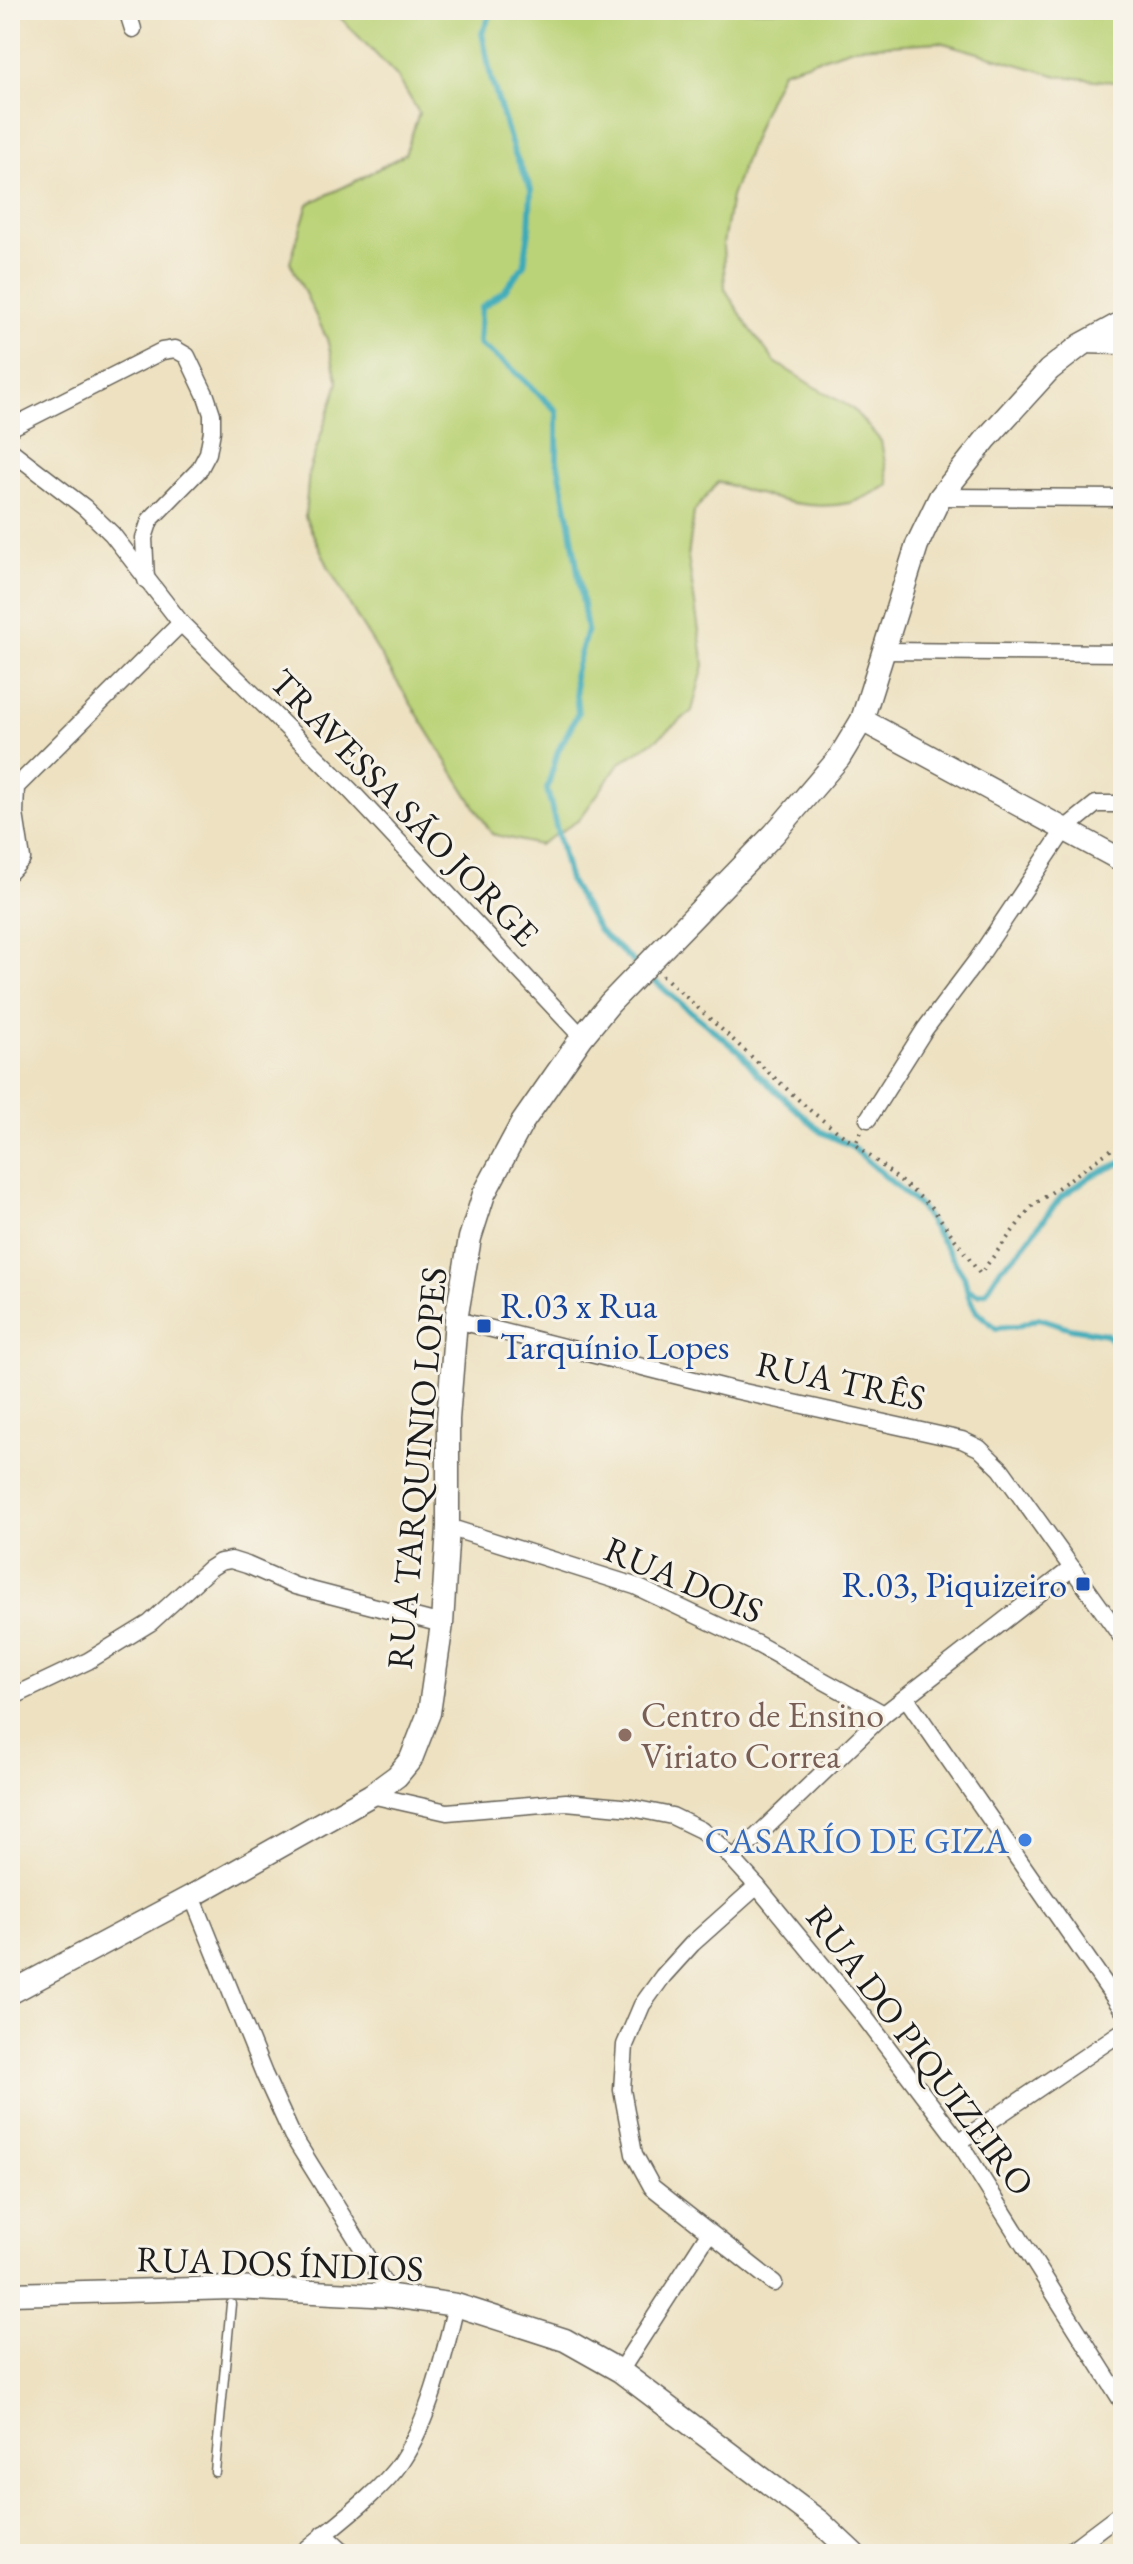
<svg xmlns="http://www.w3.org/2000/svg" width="1133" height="2564" font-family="'EB Garamond',serif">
  <rect width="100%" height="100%" fill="#f7f3e8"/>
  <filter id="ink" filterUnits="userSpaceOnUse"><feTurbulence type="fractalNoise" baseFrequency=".0125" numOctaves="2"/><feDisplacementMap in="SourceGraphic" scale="16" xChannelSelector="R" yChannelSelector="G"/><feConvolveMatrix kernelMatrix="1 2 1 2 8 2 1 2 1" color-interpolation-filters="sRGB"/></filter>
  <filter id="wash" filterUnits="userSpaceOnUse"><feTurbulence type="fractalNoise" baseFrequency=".006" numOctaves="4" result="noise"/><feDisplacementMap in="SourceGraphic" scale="32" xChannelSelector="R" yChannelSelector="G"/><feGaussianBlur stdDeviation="1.8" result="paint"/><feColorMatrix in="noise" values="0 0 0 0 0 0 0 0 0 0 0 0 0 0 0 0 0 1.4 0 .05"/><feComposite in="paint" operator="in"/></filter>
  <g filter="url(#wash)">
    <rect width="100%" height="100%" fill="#ede1c1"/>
    <path fill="#bbd378" stroke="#6c784a" stroke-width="2" d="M333,10H1123V83L1058,76L940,42L856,47L782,71L763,112L731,197L723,244L725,289L748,326L775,362L813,386L852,408L881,441L889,485C877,491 862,500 849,503C803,513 761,494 718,482L694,512L688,557L704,665L692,711L657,739L620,763L579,820L539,845L492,834L358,619L330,570L305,517L309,471L338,383L327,339L290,262L308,204L354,182L405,154L419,113L397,76Z"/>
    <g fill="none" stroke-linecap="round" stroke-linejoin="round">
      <g stroke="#3aaab8" stroke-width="6">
        <polyline points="493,10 482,33 491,78 514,152 531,189 529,231 524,265 504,291 481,308 479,344 511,368 557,411 557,460 570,523 587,630 574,676 578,713 558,751 547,789 569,880 599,931 673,997 740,1052 757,1073 821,1132 850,1145 920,1207 964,1276 969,1297 976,1311 996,1328 1018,1326 1039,1318 1070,1328 1106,1334 1123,1352"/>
        <polyline points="967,1289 978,1294 986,1292 1001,1268 1017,1254 1061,1197 1091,1176 1123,1162"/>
      </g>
    </g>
  </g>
  <g filter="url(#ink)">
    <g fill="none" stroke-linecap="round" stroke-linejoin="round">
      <g stroke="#656156" stroke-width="11">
        <polyline id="lane" points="215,2472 231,2304"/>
      </g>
      <g stroke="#656156" stroke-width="19">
        <g id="street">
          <polyline points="127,10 133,29"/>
          <polyline points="1082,345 1123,346"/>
          <polyline points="10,428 162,351 175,349 187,356 206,396 212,414 212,431 208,453 199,470 150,520 144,538 146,580"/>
          <polyline points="10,450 84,507 112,534 181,623 350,790 582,1037"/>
          <polyline points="940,497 1123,498"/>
          <polyline points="884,651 1123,653"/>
          <polyline points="10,872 22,859 15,814 16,787 181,623"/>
          <polyline points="868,1119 925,1029 977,960 1065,829 1096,804 1123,804"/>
          <polyline points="456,1320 730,1389 962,1440 979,1448 1001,1469 1123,1639"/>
          <polyline points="448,1527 635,1586 757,1644 884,1714"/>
          <polyline points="10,1698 88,1661 150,1623 209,1569 220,1562 231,1560 247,1565 295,1586 442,1624"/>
          <polyline points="907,1699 1123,2010"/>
          <polyline points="371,1795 447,1812 566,1802 632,1808 672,1816 701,1830 719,1844 757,1886 863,2015 959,2142 1123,2403"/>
          <polyline points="733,1859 884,1714 1072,1568"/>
          <polyline points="757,1886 692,1944 663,1976 642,2005 625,2045 622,2090 634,2154 652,2187 774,2283"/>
          <polyline points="192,1896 264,2074 292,2135 392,2296"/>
          <polyline points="959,2142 1123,2031"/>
          <polyline points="620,2371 709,2233"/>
          <polyline points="324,2534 346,2554"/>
          <path d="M301,2554C330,2529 380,2493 401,2462C430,2418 444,2356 456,2305"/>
          <polyline points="1066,2554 1123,2511"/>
        </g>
      </g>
      <g stroke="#656156" stroke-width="25">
        <g id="secondary">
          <polyline points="862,720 1123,861"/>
          <polyline points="10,1993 192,1896 371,1795 397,1776 411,1759 429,1713 442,1624 448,1527 448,1419 456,1320 470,1238 484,1194 522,1123 582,1037 610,1003 774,834 839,758 862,720 917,545 940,497 987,438 1049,370 1081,345 1123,322"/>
          <polyline points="10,2294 233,2288 392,2296 456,2305 565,2340 620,2371 820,2522 854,2554"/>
        </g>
      </g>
      <g stroke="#656156" stroke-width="4" stroke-dasharray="2 6" stroke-linecap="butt">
        <polyline points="662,975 812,1112 854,1144"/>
        <polyline points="861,1132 855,1144 931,1206 980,1274 1031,1207 1123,1141"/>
      </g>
      <use href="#lane" stroke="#fff" stroke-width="8"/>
      <use href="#street" stroke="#fff" stroke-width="16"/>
      <use href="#secondary" stroke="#fff" stroke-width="22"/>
    </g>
  </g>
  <g fill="#1a4fb4" stroke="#f7f3e8" stroke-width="3">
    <rect x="476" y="1318" width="16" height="16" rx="4"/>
    <rect x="1075" y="1576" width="16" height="16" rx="4"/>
  </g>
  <circle fill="#8d6e63" stroke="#f7f3e8" stroke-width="3" cx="625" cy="1735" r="8"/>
  <circle fill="#3f7fe0" stroke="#f7f3e8" stroke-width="3" cx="1025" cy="1840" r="8"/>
  <g text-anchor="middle" stroke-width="6" stroke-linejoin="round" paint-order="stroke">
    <g font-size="36" fill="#1c1c1c" stroke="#f7f3e8">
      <text transform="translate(405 807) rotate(46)" y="13">TRAVESSA SÃO JORGE</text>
      <text transform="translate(841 1380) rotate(12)" y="13">RUA TRÊS</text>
      <text transform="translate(416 1468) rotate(-85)" y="13">RUA TARQUINIO LOPES</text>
      <text transform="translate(684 1579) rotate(23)" y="13">RUA DOIS</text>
      <text transform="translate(921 2050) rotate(53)" y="13">RUA DO PIQUIZEIRO</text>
      <text transform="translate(280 2263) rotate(2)" y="13">RUA DOS ÍNDIOS</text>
    </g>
    <g font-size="36" fill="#164399" stroke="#f7f3e8" text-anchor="start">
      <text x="500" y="1318">R.03 x Rua<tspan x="500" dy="41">Tarquínio Lopes</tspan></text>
      <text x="1067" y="1597" text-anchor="end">R.03, Piquizeiro</text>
    </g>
    <g font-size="36" fill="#785e54" stroke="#f7f3e8" text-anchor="start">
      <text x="641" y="1727">Centro de Ensino<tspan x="641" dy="41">Viriato Correa</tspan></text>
    </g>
    <g font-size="36" fill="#366cbe" stroke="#f7f3e8" text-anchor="end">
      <text x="1009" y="1853">CASARÍO DE GIZA</text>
    </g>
  </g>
  <rect width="1133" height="2564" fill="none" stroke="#f7f3e8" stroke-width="40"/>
</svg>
